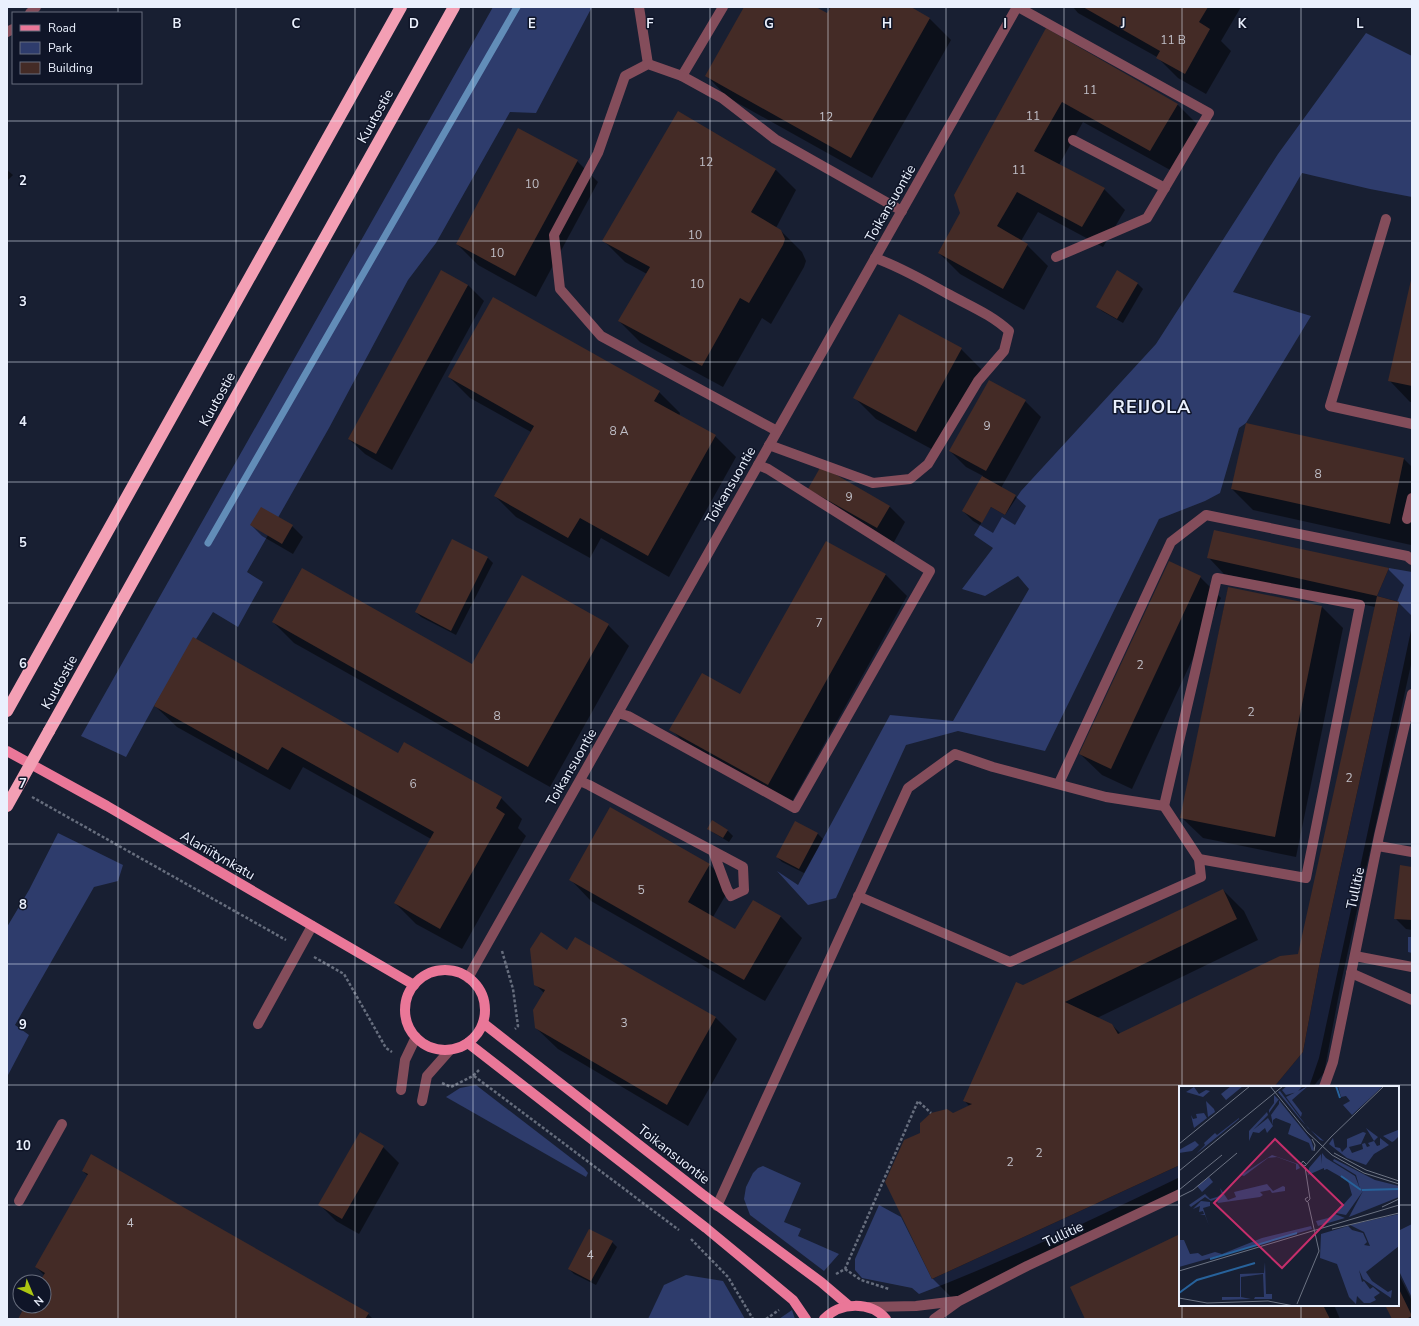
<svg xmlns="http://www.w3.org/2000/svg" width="1419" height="1326" font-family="'Nunito Sans',sans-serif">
  <rect width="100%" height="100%" fill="#181f32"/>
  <g fill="#2e3c6c">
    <polygon points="493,7 592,7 536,113 510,112 436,243 408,280 329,428 247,572 263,582 238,627 213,612 154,706 126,757 81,736"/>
    <polygon points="1366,33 1412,56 1412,197 1370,189 1302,173 1233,292 1311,316 1246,423 1239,428 1220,493 1205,501 1159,519 1045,751 958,731 906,745 836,898 808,905 777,871 798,885 890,715 953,721 1029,589 1018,576 985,596 962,589 993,548 974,535 991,507 1005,515 1021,491 1156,344 1278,154"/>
    <polygon points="1389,568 1412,572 1412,626 1319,1058 1309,1087 1274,1087 1303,1052 1320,961 1399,602 1377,596"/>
    <polygon points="58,833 123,865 118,881 94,887 15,1025 29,1035 7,1077 7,927 29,890"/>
    <polygon points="1408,937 1412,937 1412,953 1408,952"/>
    <polygon points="476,1085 584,1168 588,1173 586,1177 446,1097 460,1088"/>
    <path d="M1180,1165V1177C1094,1219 1008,1260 919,1294L912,1288L862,1278L855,1270V1259L879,1205L901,1217L932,1279Z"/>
    <polygon points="763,1166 801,1183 784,1222 801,1229 798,1236 839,1254 824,1271 750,1215 744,1199 746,1187 753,1173 758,1168"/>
    <polygon points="1412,1224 1412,1298 1398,1269 1398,1231"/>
    <polygon points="686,1275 723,1281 745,1319 648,1319 664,1285"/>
    <polygon points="792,1310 795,1319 779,1319"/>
  </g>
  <g fill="#0007">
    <polygon points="745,7 814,7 828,15 832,7 909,7 930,19 951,40 872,178 727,97 706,75"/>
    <polygon points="1073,7 1241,7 1221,41 1231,51 1206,94 1178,78 1157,57 1078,13"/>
    <polygon points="1046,30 1178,105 1199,126 1172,171 1083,122 1059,165 1104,189 1125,210 1103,247 1038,212 1021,241 1027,245 1048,266 1024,310 960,274 939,253 961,213"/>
    <polygon points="577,161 598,182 536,297 478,265 457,244"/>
    <polygon points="775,169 796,190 776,228 781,231 802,252 806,261 804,267 771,324 762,318 723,387 640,342 619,321 647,274 625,262 604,241"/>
    <polygon points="7,170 13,175 7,181"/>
    <polygon points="1117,272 1138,284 1143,289 1123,323 1102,311 1097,306"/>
    <polygon points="1412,282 1412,402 1410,402 1389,380"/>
    <polygon points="468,285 484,301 392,470 365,454 349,439"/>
    <polygon points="961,349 982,370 937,452 876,419 855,398"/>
    <polygon points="449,377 659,392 680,413 679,416 715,436 736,457 669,577 601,538 590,558 516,517 495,496 531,432 470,398"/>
    <polygon points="1025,401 1041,417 1001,488 1015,496 1026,506 1015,525 1002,517 993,533 973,521 963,511 983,476 966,467 950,451"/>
    <polygon points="1247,424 1404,459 1412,467 1412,539 1411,545 1253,510 1232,489"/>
    <polygon points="809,489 889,506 905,522 893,544 825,505"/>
    <polygon points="251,525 292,526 303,537 293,554 262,536"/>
    <polygon points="452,540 488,558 493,563 456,635 421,617 416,612"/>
    <polygon points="826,542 886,575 907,596 790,805 692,751 671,729 741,695"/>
    <polygon points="1209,558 1388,569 1404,585 1397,602 1399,603 1412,616 1412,660 1341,983 1324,1073 1313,1087 1180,1087 1180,1196 954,1300 933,1279 886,1182 921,1133 952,1114 969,1106 964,1100 1023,986 1223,890 1244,911 1258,940 1097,1018 1111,1024 1121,1034 1299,954 1375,607 1224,574"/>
    <polygon points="1200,577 1221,598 1132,789 1102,775 1080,754"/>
    <polygon points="1228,588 1322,607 1343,628 1296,857 1203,838 1181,817"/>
    <polygon points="273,622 472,666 608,625 629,646 550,787 294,643"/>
    <polygon points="155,706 398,754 501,798 522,819 518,828 526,836 462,949 416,924 395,903 431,839 303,767 290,790 177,727"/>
    <polygon points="611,809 710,865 731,886 713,917 736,930 753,901 781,917 802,938 765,1001 591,901 570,879"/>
    <polygon points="713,822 728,831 733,836 729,842 714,833 709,828"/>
    <polygon points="795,822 818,834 823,839 804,873 782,862 777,857"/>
    <polygon points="1412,868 1412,930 1406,929 1395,918"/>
    <polygon points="568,951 716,1018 737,1039 688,1126 558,1049 536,1028 544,993 535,984"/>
    <polygon points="383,1147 399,1163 359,1234 336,1221 320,1205"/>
    <polygon points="83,1171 368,1314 373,1319 19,1319 26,1306 44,1306 44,1282 40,1282 44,1275 36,1267 88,1176"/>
    <polygon points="1180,1235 1180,1305 1334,1305 1340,1319 1086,1319"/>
    <polygon points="612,1242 617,1247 596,1285 574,1274 569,1269"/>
    <polygon points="1398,1273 1412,1301 1412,1319 1393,1319 1386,1305 1398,1305"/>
  </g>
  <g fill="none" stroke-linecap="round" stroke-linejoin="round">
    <polyline stroke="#628db8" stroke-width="7" points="208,543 517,7"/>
  </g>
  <g fill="#442b26">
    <polygon points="744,7 816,7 827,13 831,7 911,7 930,18 851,158 705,76"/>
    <polygon points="1083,7 1208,7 1199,22 1210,29 1185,74 1156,58 1160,51"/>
    <polygon points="1046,28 1178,104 1150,151 1062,102 1034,151 1105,188 1082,227 1017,192 997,226 1028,244 1003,289 938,253 960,213 954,195"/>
    <polygon points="678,111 776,169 751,212 781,230 785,239 783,245 749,303 740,298 702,366 618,321 650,267 602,241"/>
    <polygon points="518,128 578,160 515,276 456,244"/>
    <polygon points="441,270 468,285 376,454 348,439"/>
    <polygon points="1117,270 1138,283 1117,319 1096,307"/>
    <polygon points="1411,280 1412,280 1412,386 1388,381"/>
    <polygon points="493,297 660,391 654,401 716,435 648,556 580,518 568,538 494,496 534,426 448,377"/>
    <polygon points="899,314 962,348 916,432 853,398"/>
    <polygon points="989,380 1026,400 986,471 949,451"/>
    <polygon points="1246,423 1404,458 1390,524 1231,489"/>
    <polygon points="821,466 890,506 877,528 808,489"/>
    <polygon points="982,476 1016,495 1005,515 991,507 982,523 962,511"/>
    <polygon points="261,507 293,525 282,544 250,525"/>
    <polygon points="1214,530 1389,568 1377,596 1207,558"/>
    <polygon points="452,539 488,557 451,631 415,612"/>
    <polygon points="826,541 886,574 768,785 669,730 702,673 740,694"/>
    <polygon points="1169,561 1201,576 1111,769 1079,754"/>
    <polygon points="302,568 472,664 522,575 609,624 528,767 272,622"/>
    <polygon points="1228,587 1322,606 1275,837 1180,818"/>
    <polygon points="1377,596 1399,602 1320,961 1303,1052 1274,1087 1180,1087 1180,1165 932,1279 885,1182 904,1140 920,1133 920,1123 931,1113 947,1109 953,1113 972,1104 963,1101 1016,982 1023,985 1223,889 1237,919 1065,1002 1112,1024 1118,1034 1280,956 1298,954"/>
    <polygon points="193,637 398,753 404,742 502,797 496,808 505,814 440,929 394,903 434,832 282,747 268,770 154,706"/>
    <polygon points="610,807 710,864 688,902 735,929 753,900 781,916 744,980 569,880"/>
    <polygon points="712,820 728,830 723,838 707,829"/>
    <polygon points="795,821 818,833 799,869 776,857"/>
    <polygon points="1400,865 1412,867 1412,920 1394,919"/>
    <polygon points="541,932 567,950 575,937 716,1017 667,1105 535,1028 533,1010 545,990 534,985 530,949"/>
    <polygon points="360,1132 384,1146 342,1219 318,1205"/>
    <polygon points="91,1154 169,1199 369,1313 365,1319 18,1319 25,1306 44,1306 44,1282 39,1282 45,1273 35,1267 88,1174 82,1171"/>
    <polygon points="589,1229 613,1241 591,1281 568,1269"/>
    <polygon points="1180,1234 1180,1305 1323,1305 1330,1319 1085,1319 1070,1287"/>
    <polygon points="1398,1287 1412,1316 1406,1319 1392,1319 1385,1305 1398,1305"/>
  </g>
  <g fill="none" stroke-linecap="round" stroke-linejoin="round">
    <g stroke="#666d7d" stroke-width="2.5" stroke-dasharray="3 2" stroke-linecap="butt">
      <polyline points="32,797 286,940"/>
      <polyline points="502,951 513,989 518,1026 515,1029"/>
      <polyline points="314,957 344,974 386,1048 392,1052"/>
      <polyline points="474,1076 679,1230"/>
      <polyline points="442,1083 451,1087 473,1076 479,1070"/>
      <polyline points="691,1239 728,1277 753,1319"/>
      <polyline points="845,1269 861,1280 889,1289"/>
      <polyline points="836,1274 845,1269 918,1101 931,1113"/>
      <polyline points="766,1319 779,1310"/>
    </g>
    <g stroke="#844d5b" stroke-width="10">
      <polyline points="639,7 648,64"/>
      <polyline points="723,7 682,76 722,98 775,139 902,211"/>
      <polyline points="1018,7 1209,113 1147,218 1056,257"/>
      <polyline points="30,13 36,7"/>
      <polyline points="7,32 13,29"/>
      <polyline points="682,76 648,64 625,76 598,153 554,235 560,289 601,336 777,431"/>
      <polyline points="1073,140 1165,188"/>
      <polyline points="1386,219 1330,406 1412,424"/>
      <path d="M769,445L873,483L910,479L928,464L978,381L1004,351L1009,331C992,315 970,306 950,295C926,282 901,267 875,258"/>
      <polyline points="1407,519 1412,498"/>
      <polyline points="618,713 628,716 795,808 930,571 768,469 758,465"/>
      <polyline points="580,781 589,785 743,867 744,890 731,896 727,889 713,851"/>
      <polyline points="1059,783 1171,542 1206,515 1407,556 1412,560"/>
      <polyline points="1164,806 1217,578 1360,605 1306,878 1199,859"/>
      <polyline points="1378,846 1412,852"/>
      <polyline points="1355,956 1412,967"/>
      <polyline points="1351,973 1412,1000"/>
      <polyline points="468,978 1017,7"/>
      <polyline points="258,1024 312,926"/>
      <polyline points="1324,1087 1333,1062 1379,836 1412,694"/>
      <polyline points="401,1090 405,1060 416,1037"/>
      <polyline points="422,1101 427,1076 450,1050"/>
      <polyline points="19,1201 62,1124"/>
      <polyline points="717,1206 908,788 955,754 993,767 1106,797 1164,806 1199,859 1201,877 1010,962 858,896"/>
      <polyline points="869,1307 916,1306 957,1301"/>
      <polyline points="934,1319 959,1301 1027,1266 1180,1194"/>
    </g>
    <g stroke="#ea7798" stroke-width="10">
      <polyline points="7,751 107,806 414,985"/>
      <circle cx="445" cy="1010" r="40"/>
      <polyline points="483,1023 702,1194 821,1282 848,1305"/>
      <polyline points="468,1043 706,1228 793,1300 806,1319"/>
      <path d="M824,1319C840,1302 870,1301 886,1319"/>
    </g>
    <g stroke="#f39fb4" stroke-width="12">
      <polyline points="7,711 401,7"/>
      <polyline points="49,731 454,7"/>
    </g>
    <polyline stroke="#f39fb4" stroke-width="12" points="7,806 49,731"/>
  </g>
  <path fill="none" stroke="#eaf0fd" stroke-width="1" stroke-opacity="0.55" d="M118,7V13M236,7V1319M355,7V1319M473,7V1319M591,7V1319M710,7V1319M828,7V1319M946,7V1319M1064,7V1319M1182,7V1087M1301,7V1087M118,83V1319M7,121H1412M7,241H1412M7,362H1412M7,482H1412M7,603H1412M7,723H1412M7,844H1412M7,964H1412M7,1085H1412M7,1205H1180M1398,1205H1412M1182,1305V1319M1301,1305V1319"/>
  <g text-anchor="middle" stroke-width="3" stroke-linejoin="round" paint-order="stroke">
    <g font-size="12" fill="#c0bfc7">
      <text x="1173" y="44">11 B</text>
      <text x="1090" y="94">11</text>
      <text x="1033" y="120">11</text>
      <text x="826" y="121">12</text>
      <text x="706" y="166">12</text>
      <text x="1019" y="174">11</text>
      <text x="532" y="188">10</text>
      <text x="695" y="239">10</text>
      <text x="497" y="257">10</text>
      <text x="697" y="288">10</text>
      <text x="987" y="430">9</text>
      <text x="619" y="435">8 A</text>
      <text x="1318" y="478">8</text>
      <text x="849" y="501">9</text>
      <text x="819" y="627">7</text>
      <text x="1140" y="669">2</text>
      <text x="1251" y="716">2</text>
      <text x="497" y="720">8</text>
      <text x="1349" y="782">2</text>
      <text x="413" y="788">6</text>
      <text x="641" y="894">5</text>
      <text x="624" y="1027">3</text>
      <text x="1039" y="1157">2</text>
      <text x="1010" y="1166">2</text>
      <text x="130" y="1227">4</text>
      <text x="590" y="1259">4</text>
    </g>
    <g font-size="14" fill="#eaf0fd" stroke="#0f1528">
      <text transform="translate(375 116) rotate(-61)" y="5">Kuutostie</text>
      <text transform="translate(890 203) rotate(-60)" y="5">Toikansuontie</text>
      <text transform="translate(217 399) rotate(-61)" y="5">Kuutostie</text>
      <text transform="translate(730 485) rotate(-60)" y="5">Toikansuontie</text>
      <text transform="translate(59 682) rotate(-61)" y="5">Kuutostie</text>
      <text transform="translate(571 767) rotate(-60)" y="5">Toikansuontie</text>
      <text transform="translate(218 855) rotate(30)" y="5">Alaniitynkatu</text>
      <text transform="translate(1355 888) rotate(-78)" y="5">Tullitie</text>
      <text transform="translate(674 1154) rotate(38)" y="5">Toikansuontie</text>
      <text transform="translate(1063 1234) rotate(-25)" y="5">Tullitie</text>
    </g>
    <g font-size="18" font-weight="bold" letter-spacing="1" fill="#eaf0fd" stroke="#0f1528">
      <text x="1152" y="413">REIJOLA</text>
    </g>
  </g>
  <g transform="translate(1179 1086)">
    <rect width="220" height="220" fill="#181f32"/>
    <path d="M52,0H64L47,14L42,8ZM108,0H124L118,6L107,9L103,4ZM129,0L113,14L123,27L122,31L107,11ZM159,0H204L173,29L164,19L171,15L167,10L162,11ZM15,1L20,8L27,4L31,5L24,11L7,6ZM101,5L129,42L145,55L141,54L122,34L99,6ZM95,9L99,13L132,54L135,63L133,65L130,57L109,48L112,38L97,32L94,34V39L92,29L100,18V13L90,27V24L95,17ZM27,15L35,23L36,26L29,31ZM88,26L89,29L74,44L89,32L94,40L88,47L86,42L80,47L74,46L70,55V45ZM25,27L28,32L15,42L12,29L14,33L18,32L17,28ZM60,32V33L17,68L26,59L25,57L36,47L38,49ZM187,42L199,51L195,55L198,60L201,59V52L210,59L195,68L187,79L168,72L150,58L154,52L156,61L161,62L163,66L168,61V53L184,46L187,47L182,58L170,61L173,67L184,63L183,58L186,57L188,61L191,60L189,57L195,55ZM219,44L220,50L215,55L213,56L204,50ZM16,55L20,59L13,65L0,67V64ZM142,68V78L143,67L147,72L176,90L181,103L177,89L154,75L155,73L196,94L220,100V111L170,131L184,105L167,129L157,127L173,109L169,95L148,83L145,84V82L129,89L130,82ZM93,69L119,78L121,82L117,84V78L98,71L89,72L65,90L62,89ZM30,91L34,96L23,106L18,100ZM88,98L94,105L104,100L106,101V105L93,107L91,104L81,106L84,109L81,111L39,117L37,113L32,115L26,111L12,121L10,119L26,108L31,113L38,111L43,108L41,102L49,114L57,111L55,106ZM22,115L31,116V120L24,122L30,140L26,129H21L25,128L24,125L20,126L21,120L14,123ZM156,128L166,132L139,140L137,135L149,132ZM220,128V160L187,186L193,195L209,206L213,204L212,212L184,193L180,184L183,196L185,195L191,203L194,201L201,207L195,211L197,214L191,217H185L178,210L177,218L170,211L158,178L141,172L142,148L169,140L173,144L184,147L188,156L185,159L191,160L185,146L171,139ZM132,140L133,143L0,181V154H5L11,168L19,167L23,170L36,166L43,168L83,152ZM86,176L87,208H93V213H75L76,211H85L84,188L62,191V211L72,213L43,214V211H61V188L85,187Z" fill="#2e3c6c"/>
    <path fill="none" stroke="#27629b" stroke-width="2" d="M157,0L161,12M162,90L182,104M183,104L220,103M31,173L118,147M0,207L18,194L76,177"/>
    <path fill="none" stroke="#6c7383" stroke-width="1" d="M91,0L128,46L153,69L185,87L220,98M133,53L136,59L135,65M0,58L71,0M155,67L187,84L220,95M127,78L124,75L122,78L126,80L152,51L205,0M126,81L131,113L128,116L126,113L129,111M0,85L104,0M0,104L43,69M0,111L14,104L58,67M203,121L220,113M153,143L220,127M0,185L220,119M0,212L28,217L89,215L115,220M118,218L140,165L129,116"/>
    <path fill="#c62e6b" fill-opacity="0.15" stroke="#c62e6b" stroke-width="2" d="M96,53L164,119L103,182L35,117Z"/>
    <rect width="220" height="220" fill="none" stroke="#eaf0fd" stroke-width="2"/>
  </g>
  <g font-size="13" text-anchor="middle" font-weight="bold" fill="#eaf0fd" stroke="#0f1528" stroke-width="3" stroke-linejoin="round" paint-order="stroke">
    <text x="177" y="28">B</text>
    <text x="296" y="28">C</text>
    <text x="414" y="28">D</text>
    <text x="532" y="28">E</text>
    <text x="650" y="28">F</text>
    <text x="769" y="28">G</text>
    <text x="887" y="28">H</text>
    <text x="1005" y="28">I</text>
    <text x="1123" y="28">J</text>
    <text x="1242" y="28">K</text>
    <text x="1360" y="28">L</text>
    <text x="23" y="185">2</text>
    <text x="23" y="306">3</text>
    <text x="23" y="426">4</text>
    <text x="23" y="547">5</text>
    <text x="23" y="668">6</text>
    <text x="23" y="788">7</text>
    <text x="23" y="909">8</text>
    <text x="23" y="1029">9</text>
    <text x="23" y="1150">10</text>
  </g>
  <rect width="1419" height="1326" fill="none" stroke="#eaf0fd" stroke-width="16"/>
  <rect x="12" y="12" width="130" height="72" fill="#0f1528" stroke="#676d7d"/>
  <rect x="20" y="25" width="20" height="6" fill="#ea7798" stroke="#676d7d"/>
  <text x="48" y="32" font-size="12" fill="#eaf0fd">Road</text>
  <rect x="20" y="42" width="20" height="12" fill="#2e3c6c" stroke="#676d7d"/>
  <text x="48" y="52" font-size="12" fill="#eaf0fd">Park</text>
  <rect x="20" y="62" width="20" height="12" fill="#442b26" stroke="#676d7d"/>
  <text x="48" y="72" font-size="12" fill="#eaf0fd">Building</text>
  <g transform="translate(32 1294) rotate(136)"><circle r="19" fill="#0f1528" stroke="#676d7d"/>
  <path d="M0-3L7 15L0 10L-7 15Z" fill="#acc612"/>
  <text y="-6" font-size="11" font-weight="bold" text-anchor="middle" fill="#eaf0fd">N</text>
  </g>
</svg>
